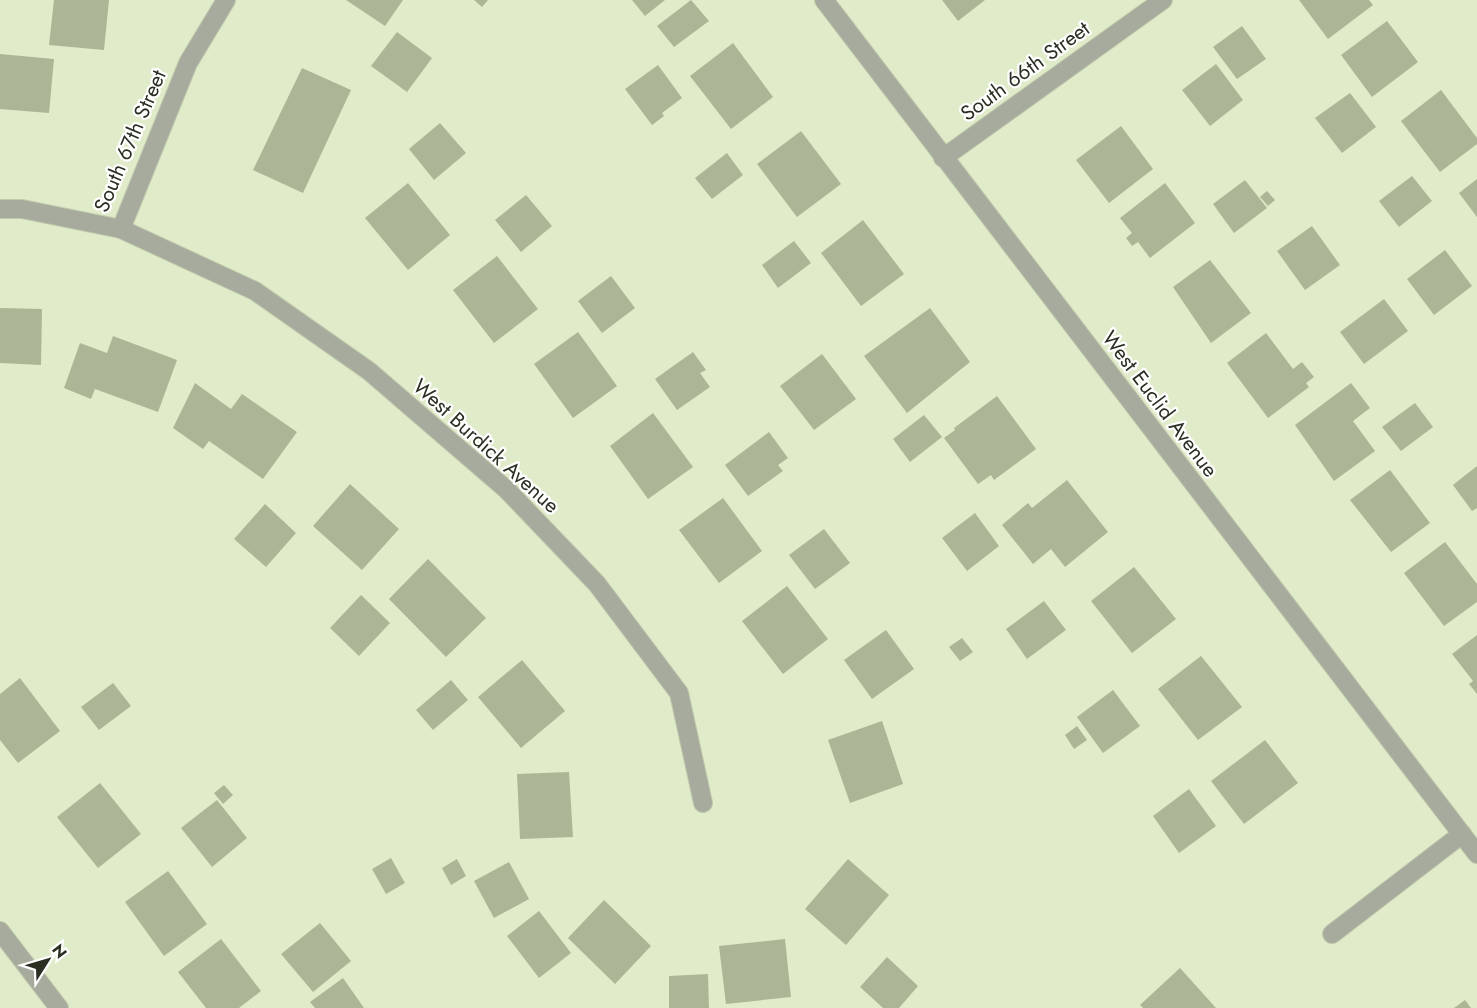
<svg xmlns="http://www.w3.org/2000/svg" width="1477" height="1008" font-family="Jost,sans-serif">
  <rect width="100%" height="100%" fill="#e0ebc9"/>
  <g fill="#abb696">
    <polygon points="54,0 109,0 104,50 49,45"/>
    <polygon points="346,0 403,0 385,26"/>
    <polygon points="474,0 488,0 482,7"/>
    <polygon points="632,0 665,0 645,16"/>
    <polygon points="691,0 709,21 674,47 657,26"/>
    <polygon points="942,0 985,0 958,21"/>
    <polygon points="1299,0 1369,0 1373,5 1328,39"/>
    <polygon points="1387,21 1418,62 1372,97 1341,55"/>
    <polygon points="1242,26 1266,59 1237,79 1213,47"/>
    <polygon points="397,32 432,58 407,92 371,66"/>
    <polygon points="733,43 773,97 731,129 690,76"/>
    <polygon points="0,54 54,59 49,113 0,109"/>
    <polygon points="1216,64 1243,100 1210,126 1182,90"/>
    <polygon points="658,65 682,98 662,113 664,116 652,125 625,89"/>
    <polygon points="302,68 351,90 303,193 253,170"/>
    <polygon points="1441,90 1477,138 1477,144 1440,172 1401,121"/>
    <polygon points="1350,93 1376,127 1342,153 1315,118"/>
    <polygon points="440,123 466,153 434,180 409,149"/>
    <polygon points="1121,126 1153,169 1109,203 1076,160"/>
    <polygon points="801,131 841,184 797,217 757,164"/>
    <polygon points="727,153 743,175 712,199 695,178"/>
    <polygon points="1412,176 1432,201 1399,227 1379,201"/>
    <polygon points="1477,179 1477,217 1459,193"/>
    <polygon points="1245,180 1267,208 1234,233 1213,204"/>
    <polygon points="408,183 450,235 408,270 365,218"/>
    <polygon points="1165,183 1195,223 1150,258 1138,242 1132,246 1126,238 1132,233 1120,218"/>
    <polygon points="1267,191 1275,200 1268,206 1260,197"/>
    <polygon points="526,195 552,226 521,252 495,220"/>
    <polygon points="863,220 904,274 861,306 821,253"/>
    <polygon points="1312,226 1340,265 1305,290 1277,251"/>
    <polygon points="794,241 811,263 778,288 762,265"/>
    <polygon points="1445,250 1472,286 1434,315 1407,279"/>
    <polygon points="497,256 538,309 494,343 453,290"/>
    <polygon points="1210,260 1251,313 1211,343 1173,287"/>
    <polygon points="611,276 635,308 602,333 578,301"/>
    <polygon points="1384,299 1408,331 1364,364 1340,332"/>
    <polygon points="0,308 42,309 41,365 0,363"/>
    <polygon points="930,308 970,362 907,413 864,356"/>
    <polygon points="578,332 617,386 573,418 534,364"/>
    <polygon points="1266,333 1293,369 1302,362 1314,377 1306,383 1309,387 1268,418 1227,363"/>
    <polygon points="113,336 177,360 158,412 95,389 91,399 64,388 80,343 107,353"/>
    <polygon points="693,352 706,370 700,373 710,387 677,410 655,379"/>
    <polygon points="822,354 856,399 814,430 780,386"/>
    <polygon points="195,383 231,409 242,394 297,432 263,479 209,441 203,449 173,428"/>
    <polygon points="1351,383 1370,408 1353,421 1375,451 1334,481 1295,425"/>
    <polygon points="997,396 1036,449 994,480 991,475 978,484 944,438 955,430 954,428"/>
    <polygon points="1415,403 1433,427 1401,451 1382,427"/>
    <polygon points="653,413 693,467 648,499 610,446"/>
    <polygon points="924,415 942,437 910,462 893,439"/>
    <polygon points="769,432 788,458 778,465 783,471 748,496 725,465"/>
    <polygon points="1477,466 1477,508 1472,511 1453,485"/>
    <polygon points="1390,470 1430,523 1391,552 1350,500"/>
    <polygon points="1067,480 1108,532 1065,567 1051,549 1033,564 1002,525 1028,503 1032,508"/>
    <polygon points="350,484 399,529 362,570 313,526"/>
    <polygon points="723,498 762,551 719,583 679,530"/>
    <polygon points="265,504 296,533 266,567 234,539"/>
    <polygon points="975,513 999,546 967,571 942,538"/>
    <polygon points="824,529 850,563 815,589 789,555"/>
    <polygon points="1445,542 1477,584 1477,602 1444,626 1404,573"/>
    <polygon points="428,559 486,618 446,657 389,599"/>
    <polygon points="1134,567 1176,619 1132,653 1091,601"/>
    <polygon points="787,586 828,639 783,674 742,621"/>
    <polygon points="361,595 390,623 359,656 330,628"/>
    <polygon points="1044,601 1066,630 1027,659 1006,629"/>
    <polygon points="886,630 914,669 872,699 844,660"/>
    <polygon points="1477,635 1477,694 1469,684 1473,681 1452,654"/>
    <polygon points="962,638 973,652 960,661 949,647"/>
    <polygon points="1201,656 1242,707 1198,740 1158,689"/>
    <polygon points="522,660 565,711 521,748 478,697"/>
    <polygon points="20,678 60,731 18,763 0,740 0,694"/>
    <polygon points="451,680 468,700 433,730 416,710"/>
    <polygon points="113,683 131,706 99,730 81,707"/>
    <polygon points="1113,690 1140,726 1103,753 1077,717"/>
    <polygon points="882,721 903,784 850,803 828,740"/>
    <polygon points="1077,726 1087,740 1074,749 1065,735"/>
    <polygon points="1265,740 1298,783 1244,824 1211,781"/>
    <polygon points="569,772 573,837 520,839 517,774"/>
    <polygon points="100,783 141,834 98,868 57,817"/>
    <polygon points="224,785 233,795 223,804 214,793"/>
    <polygon points="1189,789 1216,826 1179,853 1153,816"/>
    <polygon points="217,800 247,838 212,867 181,828"/>
    <polygon points="391,858 405,883 386,894 372,869"/>
    <polygon points="457,859 466,876 451,885 442,868"/>
    <polygon points="848,859 889,895 846,945 805,909"/>
    <polygon points="509,862 529,899 494,918 474,881"/>
    <polygon points="168,871 207,924 164,956 125,902"/>
    <polygon points="604,900 651,946 615,984 568,938"/>
    <polygon points="539,911 571,953 539,978 507,936"/>
    <polygon points="320,923 351,961 313,992 281,954"/>
    <polygon points="221,939 261,991 239,1008 206,1008 178,972"/>
    <polygon points="785,939 791,997 726,1004 719,946"/>
    <polygon points="887,957 918,986 899,1008 883,1008 860,987"/>
    <polygon points="1180,968 1216,1008 1143,1008 1140,1005"/>
    <polygon points="708,974 709,1008 669,1008 669,976"/>
    <polygon points="343,978 364,1008 315,1008 310,1002"/>
    <polygon points="1465,1000 1471,1008 1454,1008"/>
  </g>
  <g fill="none" stroke-linecap="round" stroke-linejoin="round">
    <g stroke="#bfc9ab" stroke-width="20">
      <g id="minor">
        <polyline points="824,0 1477,854"/>
        <polyline points="943,158 1163,0"/>
        <polyline points="0,209 22,209 121,229 188,63 226,0"/>
        <polyline points="121,229 255,291 369,371 507,490 597,584 679,693 703,803"/>
        <polyline points="0,931 59,1008"/>
        <polyline points="1332,934 1462,834"/>
      </g>
    </g>
    <use href="#minor" stroke="#a6ab9d" stroke-width="18"/>
  </g>
  <g text-anchor="middle" stroke-width="4.5" stroke-linejoin="round" paint-order="stroke">
    <g font-size="21" fill="#2a2f22" stroke="#fff">
      <text transform="translate(1025 71) rotate(-36)" y="7">South 66th Street</text>
      <text transform="translate(130 141) rotate(-67)" y="7">South 67th Street</text>
      <text transform="translate(1160 404) rotate(53)" y="7">West Euclid Avenue</text>
      <text transform="translate(486 446) rotate(42)" y="7">West Burdick Avenue</text>
    </g>
  </g>
  <g transform="translate(48 960) rotate(53)" stroke="#ffffff" stroke-width="4.5" paint-order="stroke">
  <path d="M0-4.5L10 22L0 15L-10 22Z" fill="#2a2f22"/>
  <text y="-9" font-size="16" font-weight="bold" text-anchor="middle" fill="#2a2f22">N</text>
  </g>
</svg>
